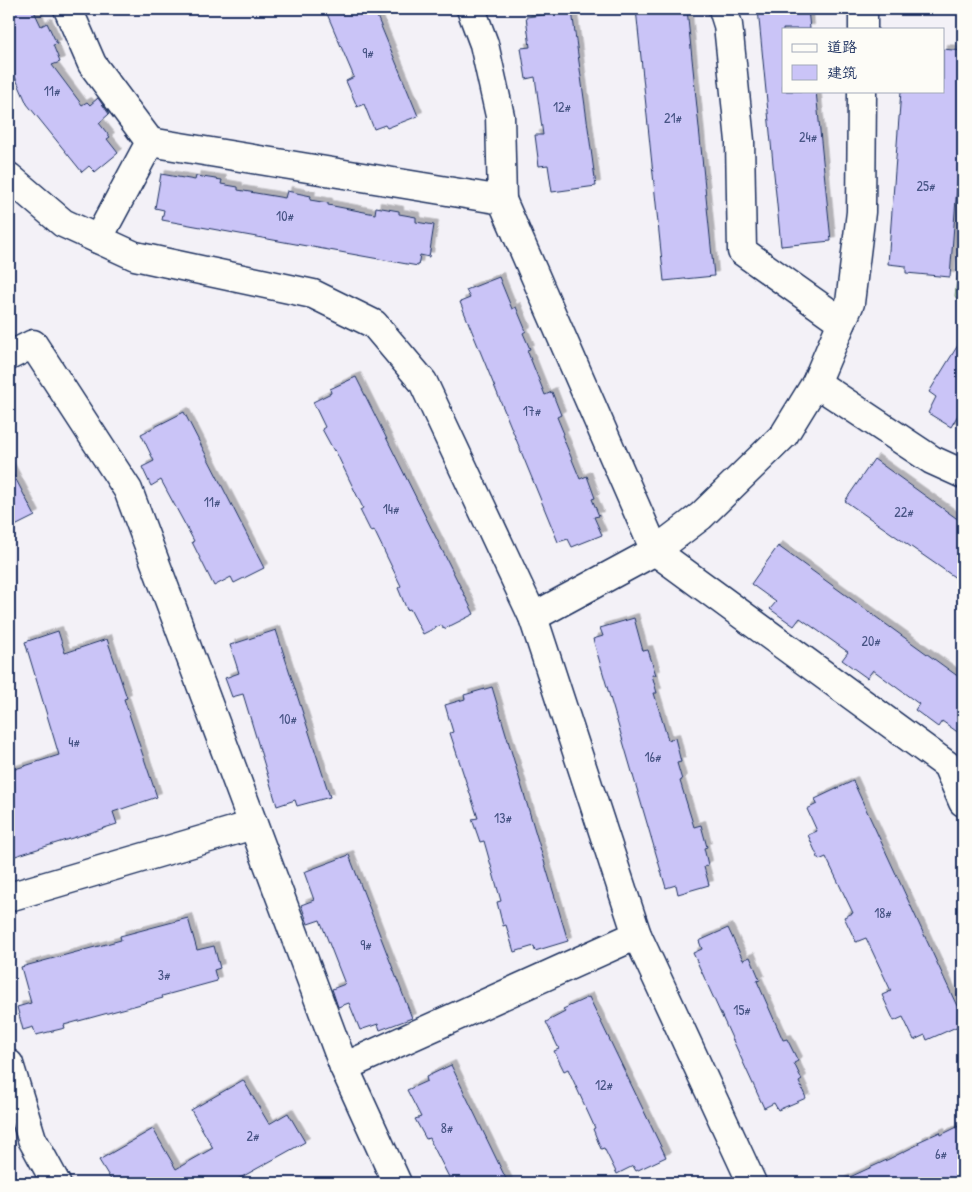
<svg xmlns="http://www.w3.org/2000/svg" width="972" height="1192" font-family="'Patrick Hand','LXGW WenKai TC',sans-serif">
  <defs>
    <filter id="shadow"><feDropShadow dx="4.5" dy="-4.5" stdDeviation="0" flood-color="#0004"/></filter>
  </defs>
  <rect width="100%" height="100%" fill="#f3f1f7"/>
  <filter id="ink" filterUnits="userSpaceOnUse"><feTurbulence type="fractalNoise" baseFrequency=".02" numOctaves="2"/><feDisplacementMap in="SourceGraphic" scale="10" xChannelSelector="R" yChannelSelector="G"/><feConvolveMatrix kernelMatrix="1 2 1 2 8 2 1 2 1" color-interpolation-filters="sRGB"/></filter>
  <g filter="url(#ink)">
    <polygon fill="#c6eca6" stroke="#708e82" points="963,229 963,308 955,296"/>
    <g fill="#cac4f7" stroke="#1b2f5e" filter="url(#shadow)">
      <polygon points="9,9 33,9 41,26 47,23 57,44 53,45 60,62 52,65 82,105 87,102 90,105 98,98 109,114 99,123 110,137 107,139 118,153 95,172 89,166 82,172 27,104 9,63"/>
      <polygon points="325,9 374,9 418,116 387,128 385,125 374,129 364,104 357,107 356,104 346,81 354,77"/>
      <polygon points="636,9 687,9 714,276 664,281"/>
      <polygon points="758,9 808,9 810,29 783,29 783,91 816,91 831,241 781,246"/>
      <polygon points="572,11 596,186 552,192 548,165 539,166 535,135 543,135 535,77 526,79 521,48 530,47 526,17"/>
      <polygon points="943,49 963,51 963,108 950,277 906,273 906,266 888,264 901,91 943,91"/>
      <polygon points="161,174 195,180 196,176 222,180 221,184 238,187 238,190 285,198 287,191 311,196 310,200 328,203 328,205 375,214 376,207 399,211 399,214 416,217 416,222 434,225 429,257 420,255 418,266 162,220 164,210 155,208"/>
      <polygon points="499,277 512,309 516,307 526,331 523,333 530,349 527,350 545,395 552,392 561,415 557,417 564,434 562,435 580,479 587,476 595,498 592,499 599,516 594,517 602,535 572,547 568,539 558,542 460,302 470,298 466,290"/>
      <polygon points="963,337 963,406 951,427 928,413 936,397 929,392"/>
      <polygon points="356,377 474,614 444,629 441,625 423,634 410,609 407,610 398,588 401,586 374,530 371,532 360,510 363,508 335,450 334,451 322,429 325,427 313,402 331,393 330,389"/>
      <polygon points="184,412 264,568 234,583 231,577 214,586 192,542 194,541 161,480 151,486 142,467 154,461 141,434"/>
      <polygon points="874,459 963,523 963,583 845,501"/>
      <polygon points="9,466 35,516 9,529"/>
      <polygon points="778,546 963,680 963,736 942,721 938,727 915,710 919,704 873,670 867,678 842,660 848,652 800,618 794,626 770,609 776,602 751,584"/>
      <polygon points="634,618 643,651 648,650 656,675 652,675 657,693 654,693 668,740 675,738 681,762 677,763 682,780 680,781 694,827 701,825 707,847 704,848 708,865 704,867 709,885 678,894 676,885 666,888 593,639 603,636 600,628"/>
      <polygon points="276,630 330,797 297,806 295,800 277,806 243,694 232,697 225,678 239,673 230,645"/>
      <polygon points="58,631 65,653 107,639 127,698 124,699 157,797 113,812 117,824 9,858 9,771 59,755 25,642"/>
      <polygon points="492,687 568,941 535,951 534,946 514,952 506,925 503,926 497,902 501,901 484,841 480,842 472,819 478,818 450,733 453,732 445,705 465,699 464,695"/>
      <polygon points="853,781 963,1019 963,1024 927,1040 925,1035 914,1040 903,1017 894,1021 882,995 891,991 866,938 856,942 844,917 853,913 826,857 819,860 808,835 817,831 807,809 817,804 815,799"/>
      <polygon points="349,855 412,1018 380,1030 378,1024 360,1030 349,1003 338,1007 332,989 345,984 320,920 308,924 301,905 314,900 304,872"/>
      <polygon points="188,918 197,950 214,946 220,968 214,970 217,981 162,996 163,998 64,1025 65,1028 36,1035 33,1027 23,1030 17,1007 31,1003 21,967 121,940 120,936"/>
      <polygon points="728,928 743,960 750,957 760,980 757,981 783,1040 787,1039 798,1061 794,1063 802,1080 799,1082 806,1098 778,1110 774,1103 764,1108 693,953 702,949 699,941"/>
      <polygon points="589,997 666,1157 636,1171 633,1166 617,1174 604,1148 601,1149 593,1129 595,1128 568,1069 564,1071 554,1051 559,1049 546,1022 565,1012 563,1009"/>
      <polygon points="451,1065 508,1183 452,1183 429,1138 426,1139 415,1119 421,1117 407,1090 427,1081 426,1077"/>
      <polygon points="243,1080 269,1124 288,1113 305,1142 231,1183 113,1183 99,1160 153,1129 176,1169 213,1148 191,1110"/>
      <polygon points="963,1124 963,1183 837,1183 889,1159 919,1144 918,1142 940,1132 941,1135"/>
    </g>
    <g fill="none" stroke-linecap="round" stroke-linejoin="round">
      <g stroke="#1b2f5e" stroke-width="31">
        <g id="minor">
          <polyline points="68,9 92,64 150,142 98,239"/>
          <polyline points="471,9 484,44 500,116 502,200"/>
          <polyline points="723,9 728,25 740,141 742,251 842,322"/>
          <polyline points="863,29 863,9"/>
          <polyline points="150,142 502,200 655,551 947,765 963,802"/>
          <polyline points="9,177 63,223 135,256 313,294 374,324 423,382 533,617 637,935 752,1183"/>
          <polyline points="9,356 33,344 128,490 344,1067 397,1183"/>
          <polyline points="816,383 932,460 963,474"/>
          <polyline points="533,617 655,551 701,516 784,435 816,383 850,303 861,212 862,91"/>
          <polyline points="9,897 253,825"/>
          <polyline points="9,1064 32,1139 56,1183"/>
          <polyline points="344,1067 637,935"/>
        </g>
      </g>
      <use href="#minor" stroke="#fdfcf7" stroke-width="28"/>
    </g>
  </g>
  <g text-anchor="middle" stroke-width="4" stroke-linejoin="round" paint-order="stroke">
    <g font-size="14" fill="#475484">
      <text x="368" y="58">9#</text>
      <text x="52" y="96">11#</text>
      <text x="562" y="112">12#</text>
      <text x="673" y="123">21#</text>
      <text x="808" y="142">24#</text>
      <text x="926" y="191">25#</text>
      <text x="285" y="221">10#</text>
      <text x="532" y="416">17#</text>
      <text x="212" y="507">11#</text>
      <text x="391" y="514">14#</text>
      <text x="904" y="517">22#</text>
      <text x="871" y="646">20#</text>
      <text x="288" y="724">10#</text>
      <text x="74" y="747">4#</text>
      <text x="653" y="762">16#</text>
      <text x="503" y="823">13#</text>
      <text x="883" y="918">18#</text>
      <text x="366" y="950">9#</text>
      <text x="164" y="980">3#</text>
      <text x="742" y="1015">15#</text>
      <text x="604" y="1090">12#</text>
      <text x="447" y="1133">8#</text>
      <text x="253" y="1141">2#</text>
      <text x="941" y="1159">6#</text>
    </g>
  </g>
  <rect width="972" height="1192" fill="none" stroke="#fdfcf7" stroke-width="30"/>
  <rect x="15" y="15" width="942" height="1162" fill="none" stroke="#1b2f5e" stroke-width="2" filter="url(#ink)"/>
  <rect x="782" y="28" width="162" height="65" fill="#fdfcf7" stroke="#a3aaba"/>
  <rect x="792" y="44" width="25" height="8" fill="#fdfcf7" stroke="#a3aaba"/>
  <text x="827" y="52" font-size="15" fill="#1b2f5e">道路</text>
  <rect x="792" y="65" width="25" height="15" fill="#cac4f7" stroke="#a3aaba"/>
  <text x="827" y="78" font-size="15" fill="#1b2f5e">建筑</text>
</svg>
